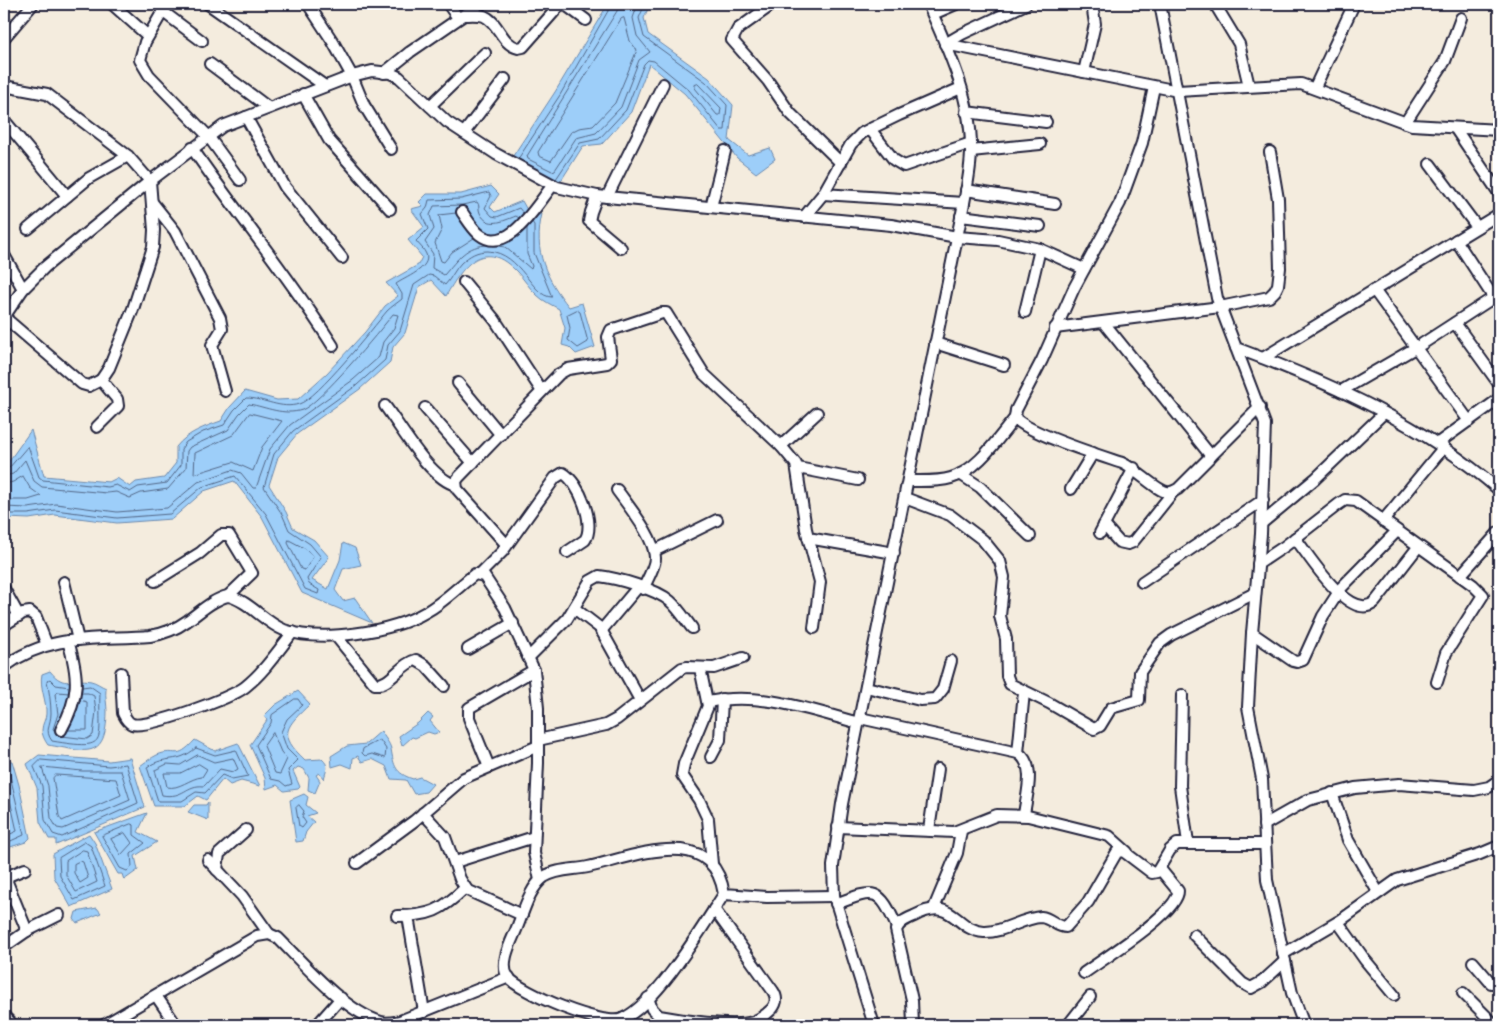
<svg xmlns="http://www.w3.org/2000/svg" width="1503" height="1029" font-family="Delius,sans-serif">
  <rect width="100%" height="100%" fill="#f4ecde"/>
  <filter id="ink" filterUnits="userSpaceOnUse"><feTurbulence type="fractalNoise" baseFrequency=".02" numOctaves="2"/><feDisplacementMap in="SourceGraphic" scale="10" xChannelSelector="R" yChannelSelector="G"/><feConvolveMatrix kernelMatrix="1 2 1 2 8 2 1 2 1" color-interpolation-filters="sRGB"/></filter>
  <g filter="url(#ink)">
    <g fill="#9dcef9" stroke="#6c89ad">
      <polygon points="608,4 650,4 644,18 648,34 709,78 733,105 729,140 748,155 770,148 775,159 756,173 737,158 685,94 649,64 631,112 602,144 583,146 557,187 509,162 555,92"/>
      <path d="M491,186L499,194L490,207L495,212L522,201L531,217L542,214C533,252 546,278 569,307L582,303L595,347L576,354L569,347L562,345L565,328L559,309C552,305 543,301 537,295C529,288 524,279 517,272C484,237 463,265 446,296L431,280L419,287L405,333L393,347L390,362L360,389L297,434L278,457L269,485L286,512L293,528L314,540L329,557L312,580L328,589L340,560L343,543L355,548L361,565L343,569L335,590L343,601L355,598L372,623L302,593L262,517L234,481L204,491L172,519L117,523L55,515L29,519L6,518L4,522V468L31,430L44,476L109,482L117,478L130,487L136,482L164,478L176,463V447C188,432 204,427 221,421L230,407L245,391L277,400L298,399L327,373L365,332L385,306L398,296L386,283L418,265L422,257L408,240L424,227L411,209L423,206L419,202L427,194H461Z"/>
      <path d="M50,671C65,690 72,677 91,681C96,682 101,686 106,688C105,697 107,704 107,712C106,762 85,751 48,745C45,741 42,735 42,730C42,724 46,719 46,714C47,701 39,687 42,674Z"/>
      <path d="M298,691L310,704C286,727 277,734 305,760L322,759C330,766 326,770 324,779L319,773L316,775L320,781L315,793L308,790L309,778L304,769L298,767L293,771L300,787L298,789L284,791L277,785L266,789L265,778L250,745L267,720L264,716L275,705Z"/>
      <polygon points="428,713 433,717 430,721 439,732 434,734 428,732 415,738 412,737 402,746 399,736 418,723"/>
      <path d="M381,731C384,737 390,743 391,749C394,766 395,773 413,779L420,777L433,784L426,792L414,794L406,780L391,779L386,766L372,759L362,762L358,756L353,758L352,768L342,764L332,767L331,756L347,746L366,744Z"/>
      <path d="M195,740L215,751L238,743L260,786L241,781L230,785L223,779L206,800L198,796L185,806H154L140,766C145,762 151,758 157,755C177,747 175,762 195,740Z"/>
      <polygon points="39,755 109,761 130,758 145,807 56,845 56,839 49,839 40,822 37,788 27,764"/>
      <polygon points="4,761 12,761 19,785 30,838 26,842 4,849"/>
      <polygon points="304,794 308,797 306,805 316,813 307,816 314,822 306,832 303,841 296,842 290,800"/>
      <polygon points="208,802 208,820 188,812 194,805 206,805"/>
      <polygon points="147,813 138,832 157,842 135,856 138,870 124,880 122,874 118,874 94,832"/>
      <polygon points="89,834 95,843 112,889 71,907 54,877 53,854"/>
      <polygon points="97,908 101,913 77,923 74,919 76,912"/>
    </g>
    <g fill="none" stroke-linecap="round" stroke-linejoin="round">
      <g stroke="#536787" stroke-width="1">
        <polyline points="619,4 617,11 527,156 528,159 552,171 555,170 576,138 596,133 621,107 639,60 650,52 637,36 633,18 638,4"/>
        <polygon points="624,18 630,41 637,50 615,103 593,126 579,128 571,132 551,161 539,156 538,152 621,19"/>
        <polygon points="698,84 721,108 720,115 717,115 695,88 695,85"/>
        <polyline points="518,159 560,95 612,4"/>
        <polyline points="556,179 580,143 599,139 626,110 644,64 648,60 654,61 689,90 721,130 725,130 727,105 706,82 644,37 639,18 645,4"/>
        <polyline points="456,213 439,215 442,229 435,243 441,261 444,262 452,252 474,238"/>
        <path d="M489,245C466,245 458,259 444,275L432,268L433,254L425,242L434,229L430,215L434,206L462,205L477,202C480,205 478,209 480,213C488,229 503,221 516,216L519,218"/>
        <polyline points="493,245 505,247 531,269 532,266 527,254 527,228"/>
        <polygon points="577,310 580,312 588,342 578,348 568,340 570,328 567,315"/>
        <polygon points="250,413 282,421 262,447 253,471 233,462 194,474 195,453 233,435"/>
        <path d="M4,470L9,468L28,446L39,477L43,480L108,487L116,485L130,492L138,487L167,483L181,465V449L186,442L203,432L224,425L234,410L246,398C264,398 281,410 299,404C317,399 373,328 387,311C391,307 397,303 402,299V294L396,284C404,278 432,268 426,254C424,249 419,245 416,241L428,229L422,214L427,208L429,200L461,199L489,192L491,196L485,208L492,216L497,217L519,208L523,213"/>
        <path d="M4,476L13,474L25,460L34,481L42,487L107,493L116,492L130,498L141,493L168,489L186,468L187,451L190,447L228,430L239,414L249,404C266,407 284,416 302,410C320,403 379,332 393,314L398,315L394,328L383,342L379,357L353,380L290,425L270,449L256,488H253L241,473L232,470L198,482L167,508L117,512L56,504L28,508L4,507"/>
        <polyline points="4,484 13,482 23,476 30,488 41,496 28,500 4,500"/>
        <path d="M4,514H28L55,510L117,518L170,514L202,487L235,476L266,514L305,589L318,594L319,590L309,584L307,579L321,557L310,544L289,530L282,514L264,487L274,454L293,431L357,385L385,360L388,345L400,331L414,285L429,275L434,276L445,285C451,279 455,269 461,263C470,255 477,251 488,251C522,253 531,297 552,297L534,253V225L532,222"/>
        <polygon points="289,540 306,549 313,557 305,570 301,569 288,543"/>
        <path d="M69,687L56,685L50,679L47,681C49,690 51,703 51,713C51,725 44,730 52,741C111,751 98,742 100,693L90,686L82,687"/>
        <polygon points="295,699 298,699 302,705 287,719 281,732 287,749 298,760 288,770 292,784 286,786 280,781 271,779 256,745 271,723 272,715"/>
        <polyline points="68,730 87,730 87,702 80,700"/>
        <polygon points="273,733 281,752 287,759 280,774 275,773 264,746"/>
        <polyline points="58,735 53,729 58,714 55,694 58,692 69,693"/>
        <polyline points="62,736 87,739 93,735 96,711 94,696 88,693 81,693"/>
        <polygon points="380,740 386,749 385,758 372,754 365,756 362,753 363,749"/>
        <path d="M196,748L215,755L236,750L248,776L232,779L222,775L205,793L196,792L182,801H158L147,767C168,754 176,765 196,748Z"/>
        <path d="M198,755L214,762L233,758L238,769L233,772L220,769L204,786C186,784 184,799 162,795L155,770L167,764L180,765Z"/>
        <polygon points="41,760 109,766 126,764 138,803 62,837 53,834 45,820 42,786 34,767"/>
        <path d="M199,764L207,769L202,777C190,778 179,790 167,787L164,773H180Z"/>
        <polyline points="4,765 8,767 24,835 4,844"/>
        <polygon points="42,767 82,771 121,771 130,800 63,829 57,828 51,818 48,786"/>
        <polyline points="4,773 17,831 4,837"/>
        <polygon points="56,775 116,779 121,795 62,821 59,816 53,778"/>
        <polygon points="299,805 304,811 302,817 306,823 302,828 299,826 296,808"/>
        <polygon points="131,824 134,825 134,835 145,843 131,854 132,867 127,871 120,868 102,836"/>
        <polygon points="125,833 132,843 121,855 111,839"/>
        <polygon points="85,842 91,846 105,886 74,900 60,876 59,858"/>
        <polygon points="83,850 87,851 97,882 76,892 66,875 66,861"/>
        <polygon points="80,861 83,862 88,878 80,883 74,873 74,864"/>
      </g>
      <g stroke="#22223b" stroke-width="14">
        <g id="minor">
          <polyline points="112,4 148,36"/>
          <polyline points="167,4 145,42 140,60 149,75 208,136 240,180"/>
          <polyline points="208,4 325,86"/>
          <polyline points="308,4 333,42 352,76 364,105 391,149"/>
          <polyline points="448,4 458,18"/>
          <polyline points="773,4 738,29 732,40 768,81 790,113 841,163"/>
          <polyline points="1160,4 1217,298 1265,424 1261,534 1252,633 1248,707 1262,779 1267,880 1292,993 1304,1025"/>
          <polyline points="1216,6 1239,44 1249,86"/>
          <polyline points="162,11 202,41"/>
          <polyline points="933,14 956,4"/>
          <path d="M464,15C470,15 477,14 484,16C499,22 501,44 518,48L523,47L560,5L567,6L586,20"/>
          <polyline points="4,38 33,4"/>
          <polyline points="945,44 1178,91 1301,84 1412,125 1499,130"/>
          <polyline points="945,44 962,34 1026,4"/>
          <polyline points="210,64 269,108"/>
          <polyline points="1084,72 1095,24 1092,4"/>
          <polyline points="384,73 410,52 480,4"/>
          <polyline points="4,86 47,94 128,156 150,181 154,230 153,247 133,309 109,368 101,380 117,399 118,406 97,427"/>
          <path d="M1154,87L1142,143L1120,203L1074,288L1042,360L1016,410L1015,418C1030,434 1098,455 1122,463C1136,469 1157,491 1167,492C1171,493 1174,491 1178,489L1260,407"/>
          <polyline points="1315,87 1354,4"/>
          <polyline points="303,94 329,140 390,209"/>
          <polyline points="430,106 485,53"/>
          <polyline points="966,112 1046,122"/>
          <polyline points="246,117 285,187 342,258"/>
          <polyline points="4,120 67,196"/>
          <polyline points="1405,123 1445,61 1461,18"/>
          <polyline points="1455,128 1499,193"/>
          <polyline points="870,129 894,160 904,166 971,143"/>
          <polyline points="464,133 505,79"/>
          <path d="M192,148C238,215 290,277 333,346"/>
          <polyline points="971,151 1040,144"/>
          <polyline points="1430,164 1477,227"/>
          <polyline points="966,190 1055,204"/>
          <polyline points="823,194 964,203"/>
          <polyline points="597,196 591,212 589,221 621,248"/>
          <polyline points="607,197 663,84"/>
          <polyline points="152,202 175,231 220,318 222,329 212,345 225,391"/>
          <polyline points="711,207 725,151"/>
          <path d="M462,212C467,219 472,228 479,234C508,257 537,204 553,185"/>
          <polyline points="961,216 1040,226"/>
          <polyline points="804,217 823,194 851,144 862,133 899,115 961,88"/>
          <polyline points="28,229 89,178 128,156"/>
          <polyline points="1456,240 1499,306"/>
          <polyline points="4,255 23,289"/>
          <polyline points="464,282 495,320 541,390"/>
          <polyline points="1374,290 1469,421"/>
          <polyline points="1025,312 1040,249"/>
          <polyline points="4,317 23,289 45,267 150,181 223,126 352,76 372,71 390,73 399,77 447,122 496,154 557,187 597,196 891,225 957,237 998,240 1040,249 1084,269"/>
          <polyline points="4,317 82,384 89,386 101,380"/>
          <polyline points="1104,323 1211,456"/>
          <polyline points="1455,323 1499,384"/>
          <polyline points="1055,328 1220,307 1269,297 1275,291 1278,285 1280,268 1278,199 1270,152"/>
          <polyline points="935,343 1004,365"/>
          <path d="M1236,348C1330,383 1423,424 1499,490"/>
          <polyline points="1263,358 1499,214"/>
          <polyline points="458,383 501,435"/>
          <polyline points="1341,391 1422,344 1499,294"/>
          <path d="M385,406C401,427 430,479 456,485"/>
          <polyline points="425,408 473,463"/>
          <polyline points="1438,443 1499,399"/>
          <polyline points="781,446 817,413"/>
          <polyline points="798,468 858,480"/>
          <polyline points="960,474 980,487 1030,536"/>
          <path d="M909,481C922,481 938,482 951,478C978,470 998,438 1015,418"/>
          <polyline points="1071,489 1093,453"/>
          <path d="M617,490C629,507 656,539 655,559C654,569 647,580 643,589"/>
          <polyline points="905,498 950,515 983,540 1000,561 1004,577 1000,616 1006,639 1007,676 1010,684 1049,703 1094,729 1100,726 1111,708 1139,700 1140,672 1160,643 1171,635 1255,593"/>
          <polyline points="1383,521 1444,447"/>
          <polyline points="1262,523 1315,479 1384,413"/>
          <polyline points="1104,525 1119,542 1128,544 1133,542 1173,492"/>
          <polyline points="1100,533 1134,468"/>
          <polyline points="808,538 894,553"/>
          <path d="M1295,538C1309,555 1350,624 1375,602L1418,547"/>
          <path d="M505,548L555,478L563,473C579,482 596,524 585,540L567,552"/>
          <polyline points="654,551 717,520"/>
          <polyline points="1258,564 1285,546 1339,504 1345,500 1356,501 1473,585 1483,595 1446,653 1437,682"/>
          <polyline points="480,574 503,551 506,544 457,489 456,481 459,477 559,374 568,369 607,363 611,359 608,337 611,330 662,313 666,313 704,374 781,446 796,464 806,529 820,582 814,628"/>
          <polyline points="1460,576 1499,532"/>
          <polyline points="155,581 200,553 221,535 229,535 252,573 228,596"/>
          <polyline points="64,582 78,640"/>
          <polyline points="1142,582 1263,500"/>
          <polyline points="4,589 19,616"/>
          <polyline points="574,608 600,628 640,700"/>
          <polyline points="4,625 23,613 30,612 36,617 47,645"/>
          <polyline points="601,631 638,587"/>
          <polyline points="1252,633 1293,661 1297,662 1303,660 1323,616 1342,587 1397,531"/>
          <path d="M336,636L375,684C390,686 401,663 416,660L426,666L444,686"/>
          <polyline points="468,649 513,623"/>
          <path d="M529,657L567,619L590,581L599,576C617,578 656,589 670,601C678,608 685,619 692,628"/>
          <path d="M4,667C49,633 96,640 150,636C163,634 176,629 187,621C199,613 213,599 228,596C248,600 264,622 284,630C321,643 392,632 426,612C444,602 458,587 475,574L484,576L505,608L534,670L538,708V763L534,853L540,880"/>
          <polyline points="700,668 708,706 684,764 682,775 699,800 708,819 712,864"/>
          <path d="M121,673L123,713C125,717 127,722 132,724C147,729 231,698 245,687C264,672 278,651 293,632"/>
          <polyline points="866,687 920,700 935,699 943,689 951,661"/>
          <polyline points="1182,695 1180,786 1188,843"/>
          <path d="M708,702C759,691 810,710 859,723"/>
          <path d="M860,718L1018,753C1037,765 1026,796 1024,815"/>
          <path d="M61,730C80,696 79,677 68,641"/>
          <polyline points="538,740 606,725 617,719 682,668 687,667 714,668 743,658"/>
          <polyline points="1018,753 1024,692"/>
          <polyline points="711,757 720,740 722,699"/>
          <polyline points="489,767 469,718 469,708 534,670"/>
          <polyline points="1332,793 1348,840 1378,892"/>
          <polyline points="423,813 445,837 460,879 467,890 522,915"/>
          <polyline points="1264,825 1308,800 1355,788 1399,784 1474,790 1489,787 1499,780"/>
          <polyline points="838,827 954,832 997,815 1028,816 1109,836 1127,852"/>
          <polyline points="929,830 938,769"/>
          <polyline points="208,860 242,896 269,934"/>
          <polyline points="455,862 534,837"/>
          <polyline points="357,863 414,821 464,778 538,746"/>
          <polyline points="217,870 219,854 246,830"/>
          <path d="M724,894C712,822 634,857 588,867C574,870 556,869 544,877C529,888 523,914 516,930C511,942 499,964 508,977C520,993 604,1027 622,1019C657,1004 703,926 724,894L767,897L834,896"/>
          <path d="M836,904C876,888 879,888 897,927"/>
          <polyline points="934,908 957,853 961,831"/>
          <path d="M397,916C430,916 441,911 465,888"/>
          <polyline points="408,916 424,1012"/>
          <polyline points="1338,922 1365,960 1394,995"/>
          <polyline points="27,931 59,915"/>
          <polyline points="1194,935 1242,983 1251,988 1262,982 1285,961"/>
          <polyline points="4,947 27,931 7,882 8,876 25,869"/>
          <polyline points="1283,954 1341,920 1397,880 1480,854 1499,846"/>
          <polyline points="1473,962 1491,983 1499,981"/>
          <path d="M1084,973C1103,959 1179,912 1178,891L1160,869"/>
          <polyline points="1463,993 1495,1025"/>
          <polyline points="157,997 176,1025"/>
          <path d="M648,998L652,1009L659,1016C680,1020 733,1028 753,1022C760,1019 767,1014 772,1009C777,1003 777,997 773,991L714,909"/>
          <polyline points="4,1016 13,1025"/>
          <path d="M104,1025L257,936L269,934L278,938C305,965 344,1011 381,1022C387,1024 394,1022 400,1021L509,977"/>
          <polyline points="317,1025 341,998"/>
          <path d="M874,1025L834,896L833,866L842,804L964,203C967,186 971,168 971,150C972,100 948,49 928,4"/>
          <path d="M913,1025L912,1000L896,930C899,922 907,919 914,916C954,895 954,930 984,932C1003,933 1022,918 1041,917C1051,918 1056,927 1066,927L1088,902L1117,852L1123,851L1152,873L1157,872L1170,850L1177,844H1265"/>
          <polyline points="1068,1025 1090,997"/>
        </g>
      </g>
      <use href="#minor" stroke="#fff" stroke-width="10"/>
    </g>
  </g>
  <rect width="1503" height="1029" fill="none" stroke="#fff" stroke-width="20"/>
  <rect x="10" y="10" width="1483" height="1009" fill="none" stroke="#22223b" stroke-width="2" filter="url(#ink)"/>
</svg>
